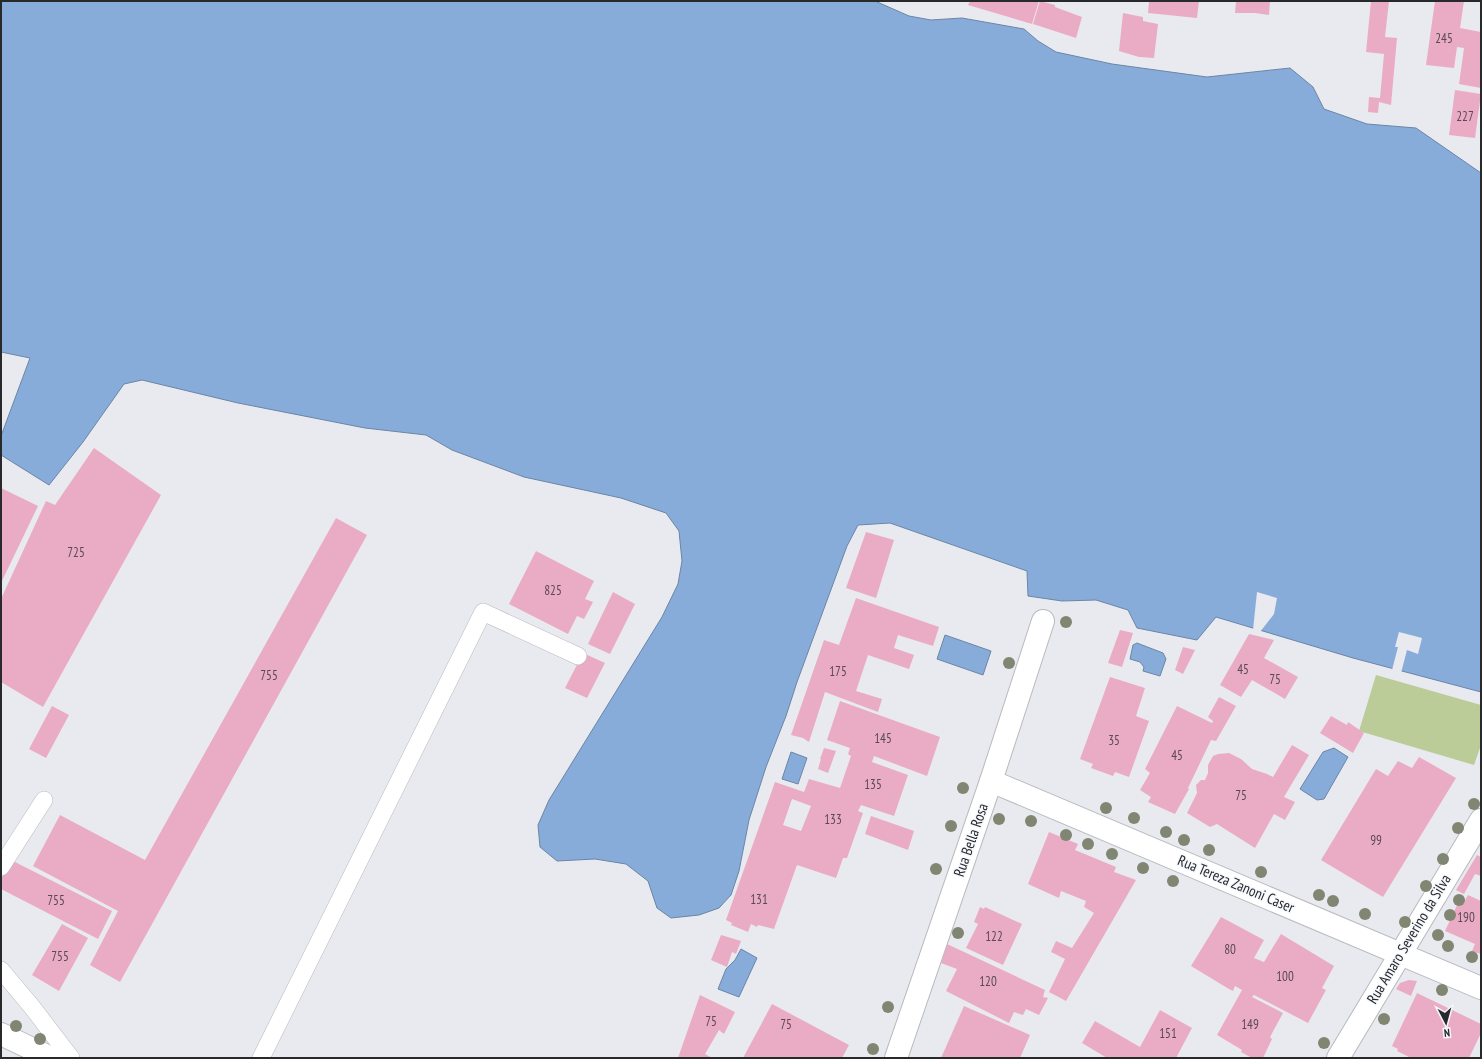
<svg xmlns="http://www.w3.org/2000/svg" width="1482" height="1059" font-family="'PT Sans Narrow',sans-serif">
  <rect width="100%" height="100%" fill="#e8eaef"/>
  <polygon fill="#bc9" points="1376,675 1481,705 1481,745 1474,765 1359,731"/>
  <g fill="#88acda" stroke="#6b85a6">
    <polygon points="1,1 875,1 909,16 931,20 962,18 1024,29 1038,41 1056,52 1112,64 1207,77 1290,68 1313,87 1324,109 1367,124 1416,128 1481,173 1481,692 1353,658 1216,617 1197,640 1137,628 1128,610 1096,600 1062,601 1028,596 1027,571 890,523 858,525 847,546 797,682 786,716 766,767 749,820 739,871 731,895 719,908 699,915 671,918 657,908 648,881 626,864 595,859 557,861 540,847 538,825 549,800 662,617 678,584 682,561 679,531 666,513 621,498 524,477 452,450 426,435 365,428 238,403 142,380 124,384 83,442 49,485 1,455 1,436 30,358 1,352"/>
    <polygon points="945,635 991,651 983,675 937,659"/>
    <polygon points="1137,643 1163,653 1166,659 1160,676 1143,671 1144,667 1140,662 1130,659 1133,645"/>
    <polygon points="1334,748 1348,757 1324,799 1317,800 1300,789 1323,752"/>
    <polygon points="791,752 807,758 798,784 782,779"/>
    <polygon points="741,949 757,958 739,997 718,989 726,969 735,960"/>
  </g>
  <g fill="#e8eaef">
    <polygon points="1257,592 1277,598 1274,614 1260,632 1253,630"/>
    <polygon points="1399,632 1422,638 1418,654 1407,650 1401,673 1392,670 1398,647 1395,647"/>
  </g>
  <g fill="#eaacc4" fill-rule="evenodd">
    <polygon points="970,1 1039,1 1032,24 968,5"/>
    <polygon points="1040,1 1055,5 1055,7 1082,17 1076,38 1033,24"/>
    <polygon points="1149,1 1199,1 1197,18 1148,13"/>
    <polygon points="1236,1 1270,1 1269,15 1255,13 1235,13"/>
    <polygon points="1371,1 1389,1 1385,37 1397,38 1391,105 1379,102 1378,113 1368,112 1369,97 1380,98 1384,54 1366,52"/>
    <polygon points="1435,1 1464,1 1460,28 1481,32 1481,88 1459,84 1464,48 1457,47 1454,68 1426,65"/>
    <polygon points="1123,13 1143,17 1143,21 1158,24 1154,58 1139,57 1119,51"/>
    <polygon points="1455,90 1481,94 1475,138 1449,135"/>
    <polygon points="94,448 161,495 43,707 1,682 1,599 46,501 55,505"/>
    <polygon points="1,488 38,506 1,583"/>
    <polygon points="336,518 367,535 120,982 90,965 118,911 33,866 60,815 145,860"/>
    <polygon points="866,532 894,540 876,598 846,588"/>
    <polygon points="536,551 594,581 585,599 593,602 584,619 577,616 568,634 509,604"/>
    <polygon points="613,592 635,604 610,654 588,644"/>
    <polygon points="856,598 939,627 933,646 898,635 894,648 914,655 909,669 868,655 856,691 882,699 878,712 825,692 809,742 803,738 791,735 824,640 839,645"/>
    <polygon points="1120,630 1133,633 1122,667 1108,663"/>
    <polygon points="1249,634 1274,640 1264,658 1298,677 1285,699 1252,680 1241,697 1220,685"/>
    <polygon points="1183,647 1195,650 1183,674 1175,670"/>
    <polygon points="583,653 605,663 587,698 565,688"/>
    <polygon points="1110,677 1145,688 1136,716 1149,721 1129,777 1115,772 1113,776 1091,768 1093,764 1080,759"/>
    <polygon points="1219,697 1236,706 1216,741 1211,740 1188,788 1189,789 1175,814 1148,802 1151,797 1140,790 1150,773 1145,769 1177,706 1212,723 1213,721 1208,717"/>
    <path d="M840,701L940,737L927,776L874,756L872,762L908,775L894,816L861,805L858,811L863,813L847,858H843L836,878L797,865L774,929L758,925L757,927L751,924L748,932L731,925L732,923L726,920L775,782L804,792L809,779L840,788L851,756L848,754L850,748L827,740ZM792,799L811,806L801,831L783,825Z"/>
    <polygon points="52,706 69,715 46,758 29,749"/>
    <polygon points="1331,716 1347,725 1348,722 1364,733 1353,753 1320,733"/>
    <polygon points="1292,745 1309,755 1284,797 1295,802 1285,820 1274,814 1255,848 1217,824 1210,827 1187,813 1197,793 1196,785 1201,780 1205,780 1208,773 1208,765 1213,756 1218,754 1229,753 1241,759 1252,769 1267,774 1273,777"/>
    <polygon points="824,748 836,751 828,773 818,769 821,759 820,759"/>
    <polygon points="1419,757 1456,778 1383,897 1321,860 1376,769 1388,776 1398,761 1412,768"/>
    <polygon points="871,816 914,831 908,850 865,834"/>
    <polygon points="1049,832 1078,844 1075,850 1116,867 1114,872 1136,880 1066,1001 1049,992 1065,959 1051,952 1056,941 1072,948 1094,913 1084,907 1086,901 1061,891 1059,898 1028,884"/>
    <polygon points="1477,855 1481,857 1481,876 1475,874 1464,894 1456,890"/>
    <polygon points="11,860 112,911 98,939 1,889 1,879"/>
    <polygon points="1468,895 1481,901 1481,954 1472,951 1475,944 1445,931 1458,903 1463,904"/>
    <polygon points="980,907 984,909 985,907 1022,924 1003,965 966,948 978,924 974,922"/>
    <polygon points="1221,917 1264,940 1254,958 1264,962 1281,934 1334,966 1322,988 1326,990 1308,1023 1254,995 1252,997 1283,1013 1270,1037 1272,1039 1263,1058 1252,1058 1241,1052 1242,1050 1217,1035 1242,990 1235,986 1233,991 1229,989 1191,966"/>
    <polygon points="62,924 88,938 59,991 32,975"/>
    <polygon points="721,935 741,941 736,954 732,952 727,967 711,960"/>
    <polygon points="947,944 1045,990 1043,997 1048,998 1039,1015 1026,1009 1023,1015 1014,1012 1009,1023 946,991 957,969 941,963"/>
    <polygon points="1409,980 1417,981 1411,996 1396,989 1400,983"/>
    <polygon points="1417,993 1481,1024 1481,1033 1469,1058 1411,1058 1397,1051 1398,1049 1392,1046"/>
    <polygon points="700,995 735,1012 724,1034 719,1030 705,1054 712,1058 678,1058"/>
    <polygon points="772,1004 849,1045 842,1058 743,1058"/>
    <polygon points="964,1006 1030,1035 1020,1058 941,1058"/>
    <polygon points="1160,1010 1192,1028 1176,1058 1107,1058 1082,1043 1095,1021 1140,1047"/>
  </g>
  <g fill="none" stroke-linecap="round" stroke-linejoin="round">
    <g stroke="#b8babf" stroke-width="18">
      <g id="service">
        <polyline points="1,867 44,800"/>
        <polyline points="1,970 32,1007 71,1058"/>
        <polyline points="261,1058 483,612 578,656"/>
      </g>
    </g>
    <g stroke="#b8babf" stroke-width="24">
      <g id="minor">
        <polyline points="991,781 1481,988"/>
        <polyline points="896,1058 991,781 1043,621"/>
        <polyline points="1338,1058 1481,820"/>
      </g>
    </g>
    <g stroke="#b8babf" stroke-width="24">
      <polyline id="tertiary" points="1,1034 51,1058"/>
    </g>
    <use href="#service" stroke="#fff" stroke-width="17"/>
    <use href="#minor" stroke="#fff" stroke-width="22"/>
    <use href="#tertiary" stroke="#fff" stroke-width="22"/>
  </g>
  <g fill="#808672">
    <circle cx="1066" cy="622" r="6"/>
    <circle cx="1009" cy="663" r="6"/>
    <circle cx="963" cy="788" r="6"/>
    <circle cx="1474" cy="804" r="6"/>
    <circle cx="1106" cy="808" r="6"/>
    <circle cx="1134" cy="818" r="6"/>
    <circle cx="999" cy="819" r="6"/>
    <circle cx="1031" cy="821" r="6"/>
    <circle cx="951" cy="826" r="6"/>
    <circle cx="1458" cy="828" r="6"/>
    <circle cx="1166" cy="832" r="6"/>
    <circle cx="1066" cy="835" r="6"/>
    <circle cx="1184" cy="840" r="6"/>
    <circle cx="1088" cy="844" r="6"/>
    <circle cx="1209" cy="850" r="6"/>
    <circle cx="1112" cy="854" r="6"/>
    <circle cx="1443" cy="859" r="6"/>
    <circle cx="1143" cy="868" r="6"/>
    <circle cx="936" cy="869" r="6"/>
    <circle cx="1261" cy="872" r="6"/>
    <circle cx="1173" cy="881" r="6"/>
    <circle cx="1426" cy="886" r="6"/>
    <circle cx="1319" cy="895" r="6"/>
    <circle cx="1459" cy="900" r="6"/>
    <circle cx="1333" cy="901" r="6"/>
    <circle cx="1365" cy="914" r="6"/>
    <circle cx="1450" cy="915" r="6"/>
    <circle cx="1405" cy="922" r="6"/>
    <circle cx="958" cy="933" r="6"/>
    <circle cx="1438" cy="935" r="6"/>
    <circle cx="1448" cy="946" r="6"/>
    <circle cx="1472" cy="957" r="6"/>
    <circle cx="1442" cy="990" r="6"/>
    <circle cx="888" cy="1007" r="6"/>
    <circle cx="1384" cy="1019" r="6"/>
    <circle cx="16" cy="1026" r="6"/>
    <circle cx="40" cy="1039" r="6"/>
    <circle cx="1324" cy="1043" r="6"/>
    <circle cx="873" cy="1049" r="6"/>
  </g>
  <g text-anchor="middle" stroke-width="3" stroke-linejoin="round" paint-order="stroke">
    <g font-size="13" fill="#584a51">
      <text x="1444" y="43">245</text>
      <text x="1465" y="121">227</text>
      <text x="76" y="557">725</text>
      <text x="553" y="595">825</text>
      <text x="1243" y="674">45</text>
      <text x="838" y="676">175</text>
      <text x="269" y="680">755</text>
      <text x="1275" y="684">75</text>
      <text x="883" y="743">145</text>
      <text x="1114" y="745">35</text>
      <text x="1177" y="760">45</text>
      <text x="873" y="789">135</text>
      <text x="1241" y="800">75</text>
      <text x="833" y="824">133</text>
      <text x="1376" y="845">99</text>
      <text x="759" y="904">131</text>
      <text x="56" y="905">755</text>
      <text x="1466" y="922">190</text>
      <text x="994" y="941">122</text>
      <text x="1230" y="954">80</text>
      <text x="60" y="961">755</text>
      <text x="1285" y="981">100</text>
      <text x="988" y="986">120</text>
      <text x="711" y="1026">75</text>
      <text x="786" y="1029">75</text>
      <text x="1250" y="1029">149</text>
      <text x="1168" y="1038">151</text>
    </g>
    <g font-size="15" fill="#28292b" stroke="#f5f8fd">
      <text transform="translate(971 840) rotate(-71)" y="5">Rua Bella Rosa</text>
      <text transform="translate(1236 884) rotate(23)" y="5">Rua Tereza Zanoni Caser</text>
      <text transform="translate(1409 939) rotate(-59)" y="5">Rua Amaro Severino da Silva</text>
    </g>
  </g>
  <rect width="1482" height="1059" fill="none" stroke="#28292b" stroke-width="4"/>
  <g transform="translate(1446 1023) rotate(174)" stroke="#f5f8fd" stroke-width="3" paint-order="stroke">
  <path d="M0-3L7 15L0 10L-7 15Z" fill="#28292b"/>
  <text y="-6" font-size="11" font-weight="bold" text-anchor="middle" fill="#28292b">N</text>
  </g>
</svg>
